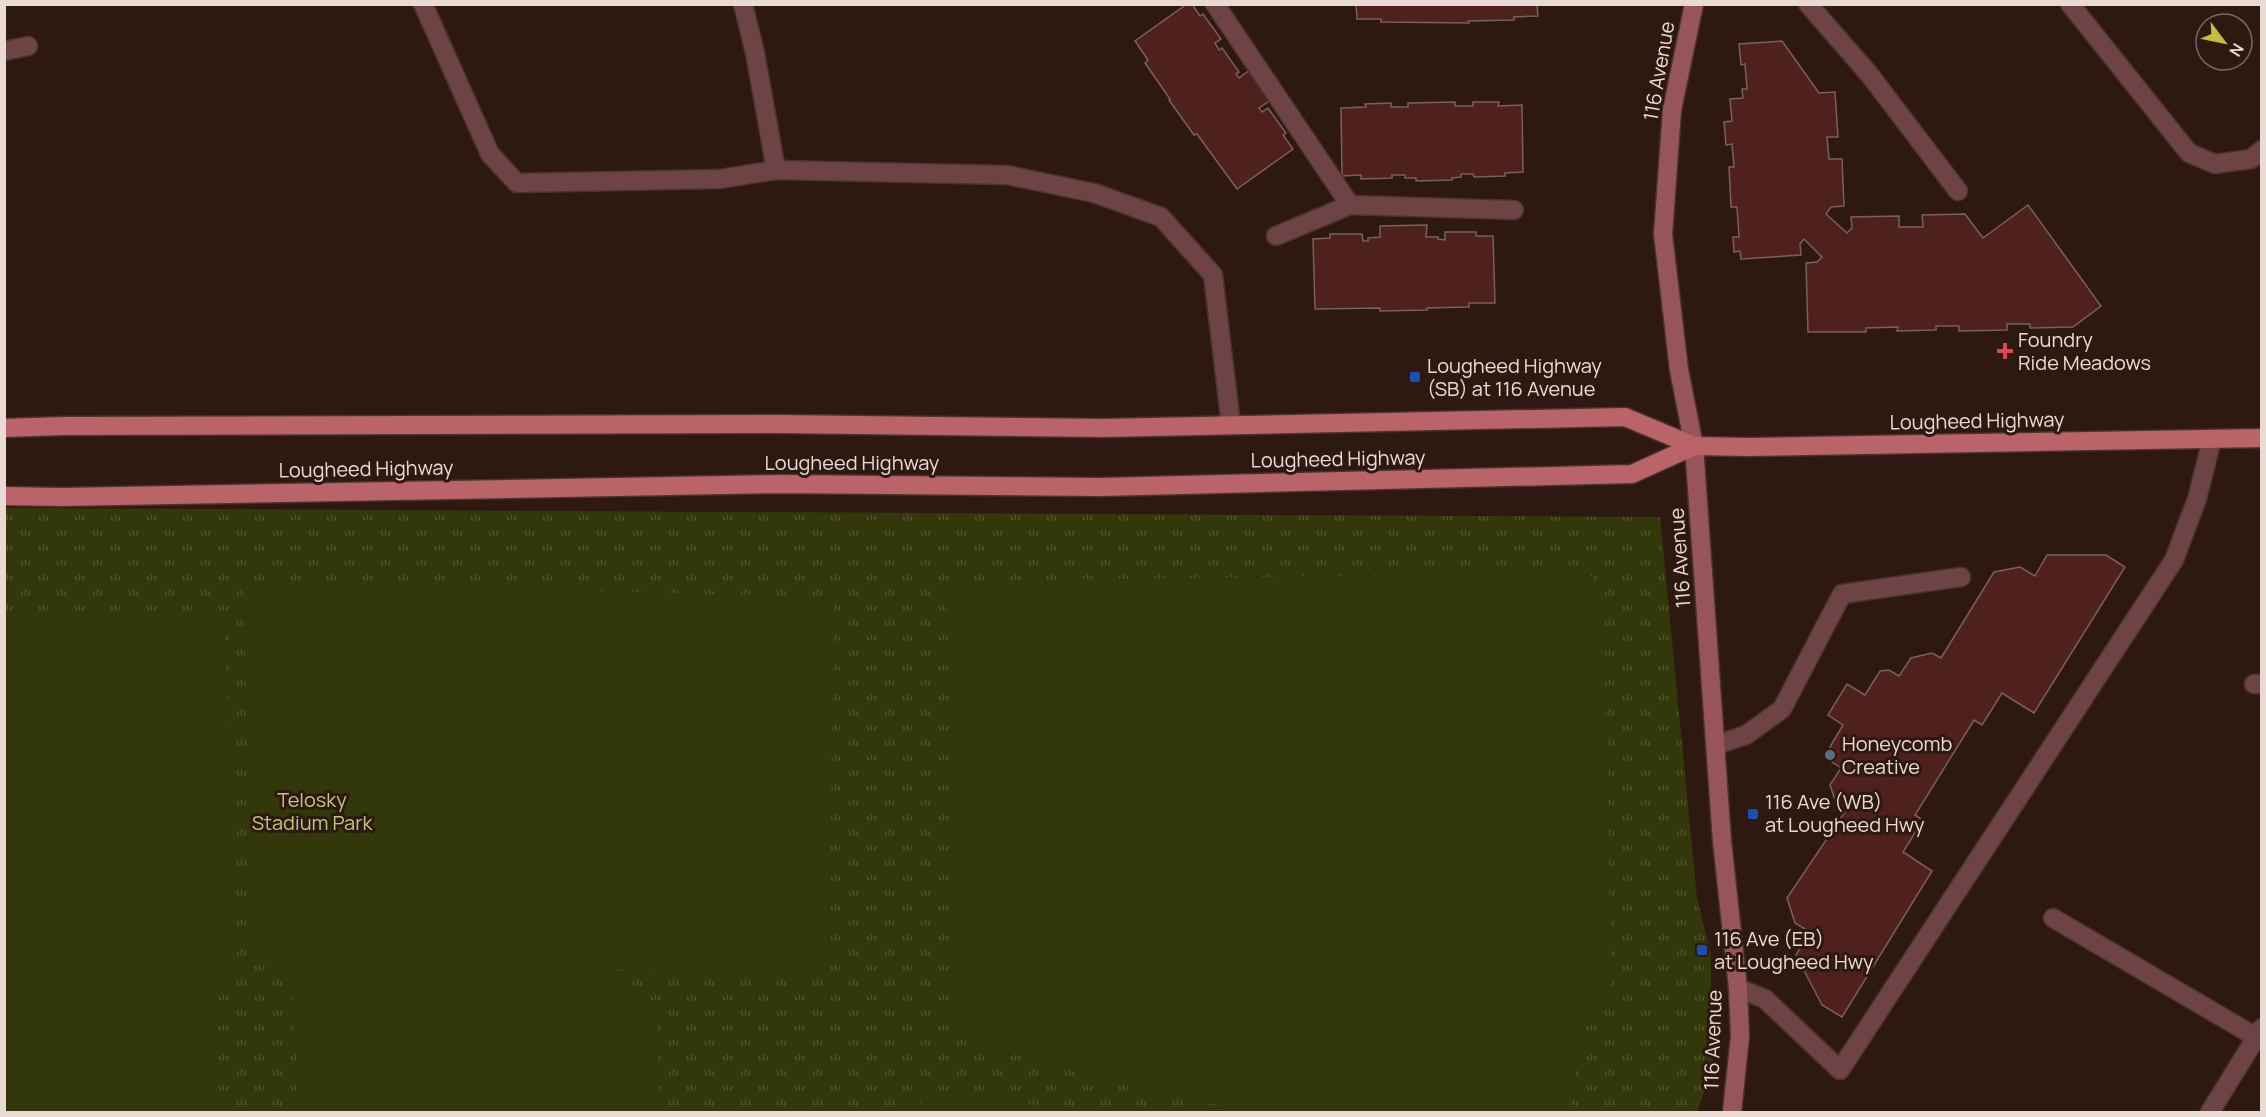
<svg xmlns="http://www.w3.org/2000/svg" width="2266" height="1117" font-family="Manrope,sans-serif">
  <defs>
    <pattern id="park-tufts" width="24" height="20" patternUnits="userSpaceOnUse" patternTransform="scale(1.5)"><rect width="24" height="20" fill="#323809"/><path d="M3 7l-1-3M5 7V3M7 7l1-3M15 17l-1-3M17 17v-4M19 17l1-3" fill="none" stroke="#50542c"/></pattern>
  </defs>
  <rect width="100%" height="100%" fill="#2e1911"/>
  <polygon fill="url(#park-tufts)" points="5,508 1660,517 1697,898 1711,954 1711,1036 1713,1067 1697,1112 5,1112"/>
  <g fill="#323809">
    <polygon points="1443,568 1492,574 1587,573 1603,587 1612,1010 1585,1009 1569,1112 1245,1112 977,1045 956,1017 947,601 963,581 1425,575"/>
    <polygon points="244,581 833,598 830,972 600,969 658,1023 659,1112 299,1112 295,1027 288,966 251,965"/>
    <polygon points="225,611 235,970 212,971 213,1112 5,1112 5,617"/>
    <polygon points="963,1085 967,1089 1066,1112 915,1112 924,1099"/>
  </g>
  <g fill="#4f211d" stroke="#7b5f5c" stroke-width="1.5">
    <polygon points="1187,4 1192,4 1200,16 1203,14 1221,39 1215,43 1219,50 1222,48 1239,72 1236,74 1239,78 1251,69 1272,99 1259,108 1262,112 1268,108 1286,133 1283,135 1293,149 1237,189 1197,134 1194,135 1169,100 1170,99 1145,63 1148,60 1135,41"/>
    <polygon points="1356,4 1537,4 1538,16 1514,17 1514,20 1468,21 1469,23 1381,22 1381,19 1357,19"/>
    <polygon points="1782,41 1819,93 1835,92 1838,137 1827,137 1829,159 1842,159 1844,206 1831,207 1826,214 1847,233 1852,228 1851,217 1899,216 1899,227 1923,227 1922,215 1965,214 1983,238 2028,205 2101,306 2073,327 2030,328 2030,324 2007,324 2007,330 1959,331 1959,326 1936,326 1936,330 1897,331 1898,327 1866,328 1866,332 1808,332 1806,263 1817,262 1822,257 1804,239 1800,244 1801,255 1741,259 1740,251 1734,252 1733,237 1739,237 1737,207 1731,207 1729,167 1734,167 1732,144 1726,145 1724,122 1732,121 1730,99 1743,98 1742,89 1747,89 1745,64 1741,65 1739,44"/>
    <polygon points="1455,102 1455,106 1473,106 1473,102 1499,102 1498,106 1522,105 1523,172 1505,173 1505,176 1474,177 1473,174 1461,174 1461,177 1452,178 1452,180 1416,181 1416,178 1405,178 1405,175 1392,175 1392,178 1361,179 1361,175 1342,176 1341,108 1366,107 1365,104 1391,103 1391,107 1408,107 1408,103"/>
    <polygon points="1427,225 1426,237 1438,237 1438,239 1445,240 1445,232 1476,232 1476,236 1493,236 1495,303 1469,303 1469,307 1427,308 1427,310 1380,311 1380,308 1315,309 1313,239 1330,238 1330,234 1362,234 1363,241 1368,241 1368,238 1380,237 1380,226"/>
    <polygon points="2047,555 2106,555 2125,567 2034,713 2002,693 1982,725 1974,720 1915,815 1923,820 1903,852 1932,871 1842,1017 1822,1005 1796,955 1810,932 1795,923 1787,898 1845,812 1837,806 1830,785 1841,768 1832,762 1830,747 1843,725 1828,715 1847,684 1865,695 1880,671 1889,670 1899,676 1911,658 1932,653 1941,658 1994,572 2020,567 2035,576"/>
  </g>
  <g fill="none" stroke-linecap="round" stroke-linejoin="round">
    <g stroke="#48342c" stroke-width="21">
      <g id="lane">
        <polyline points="423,4 490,154 517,183 720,179 776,170 755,53 743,4"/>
        <polyline points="1215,4 1350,205 1514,210"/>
        <polyline points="1808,4 1869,74 1958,191"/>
        <polyline points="2070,4 2189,153 2215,164 2251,159 2262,150"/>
        <polyline points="776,170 1007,175 1094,193 1161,217 1213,275 1231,425"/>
        <polyline points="1276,236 1350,205"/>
        <polyline points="2254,684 2262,684"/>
        <polyline points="1716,745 1746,735 1782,709 1842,594 1961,577"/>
        <polyline points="2053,918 2256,1037"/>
        <polyline points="1738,988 1765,999 1840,1070 2174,560 2197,499 2212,439"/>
        <polyline points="2210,1112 2262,1028"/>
      </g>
    </g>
    <g stroke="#48342c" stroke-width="21">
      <polyline id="street" points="4,51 28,46"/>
    </g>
    <g stroke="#48342c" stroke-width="21">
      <polyline id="secondary" points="1694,4 1672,110 1663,234 1679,370 1694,446 1722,841 1738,988 1740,1036 1732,1112"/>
    </g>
    <g stroke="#48342c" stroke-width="21">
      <g id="primary">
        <polyline points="4,428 64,426 779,424 1103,428 1625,417 1694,446 1748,447 2262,438"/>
        <polyline points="4,496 62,497 782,484 1101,487 1632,474 1694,446"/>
      </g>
    </g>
    <use href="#lane" stroke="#6d4345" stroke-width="18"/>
    <use href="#street" stroke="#6d4345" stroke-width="18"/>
    <use href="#secondary" stroke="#985559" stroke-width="18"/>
    <use href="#primary" stroke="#ba6369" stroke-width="18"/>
  </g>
  <path fill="#e0444e" stroke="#2e1911" stroke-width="2" d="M2002 342h6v6h6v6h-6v6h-6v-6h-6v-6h6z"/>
  <g fill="#1a4fb4" stroke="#2e1911" stroke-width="2">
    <rect x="1409" y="371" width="12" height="12" rx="3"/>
    <rect x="1747" y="808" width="12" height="12" rx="3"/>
    <rect x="1696" y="944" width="12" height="12" rx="3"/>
  </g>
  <circle fill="#5c6f8a" stroke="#2e1911" stroke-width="2" cx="1830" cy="755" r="6"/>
  <g text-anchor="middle" stroke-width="6" stroke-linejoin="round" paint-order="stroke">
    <g font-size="20" fill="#e9dad4" stroke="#2e1911">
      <text transform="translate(1659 71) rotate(-80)" y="7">116 Avenue</text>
      <text transform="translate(1977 421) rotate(-1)" y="7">Lougheed Highway</text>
      <text transform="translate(1338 459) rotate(-1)" y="7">Lougheed Highway</text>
      <text x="852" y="470">Lougheed Highway</text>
      <text transform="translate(366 469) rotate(-1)" y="7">Lougheed Highway</text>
      <text transform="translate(1680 558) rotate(-94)" y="7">116 Avenue</text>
      <text transform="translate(1713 1040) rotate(-88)" y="7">116 Avenue</text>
    </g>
    <g font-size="20" fill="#e9dad4" stroke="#2e1911" text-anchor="start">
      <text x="2018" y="347">Foundry<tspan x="2018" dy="23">Ride Meadows</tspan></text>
      <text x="1427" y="373">Lougheed Highway<tspan x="1427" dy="23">(SB) at 116 Avenue</tspan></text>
      <text x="1842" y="751">Honeycomb<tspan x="1842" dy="23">Creative</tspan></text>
      <text x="1765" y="809">116 Ave (WB)<tspan x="1765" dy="23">at Lougheed Hwy</tspan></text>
      <text x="1714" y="946">116 Ave (EB)<tspan x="1714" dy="23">at Lougheed Hwy</tspan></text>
    </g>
    <g font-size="20" fill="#bcca7d" stroke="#2e1911">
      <text x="312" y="807">Telosky<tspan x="312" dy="23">Stadium Park</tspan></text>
    </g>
  </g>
  <rect width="2266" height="1117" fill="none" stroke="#e9dad4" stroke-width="12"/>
  <g transform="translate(2224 42) rotate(122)"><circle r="28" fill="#2e1911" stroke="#79665f" stroke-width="1.5"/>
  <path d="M0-4.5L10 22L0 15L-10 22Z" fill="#c4bd3e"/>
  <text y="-9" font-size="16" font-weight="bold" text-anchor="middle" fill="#e9dad4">N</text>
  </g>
</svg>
